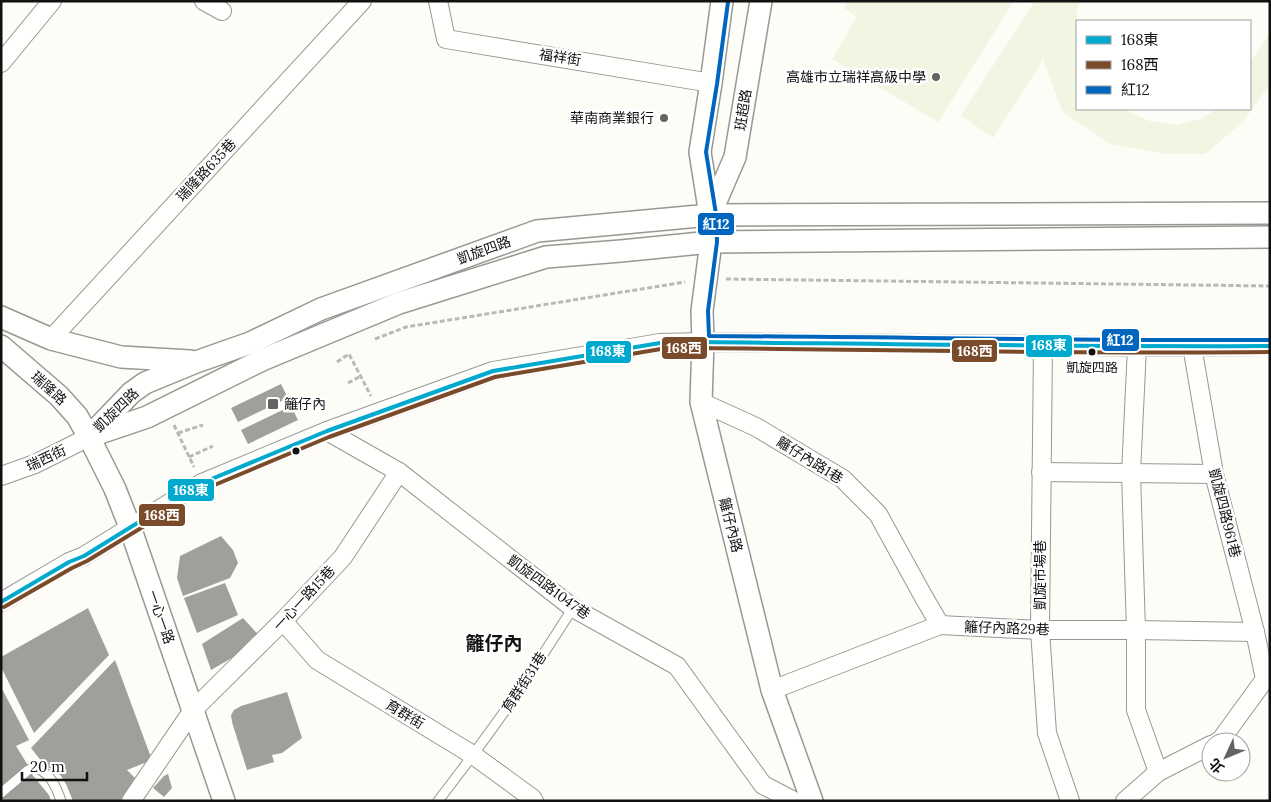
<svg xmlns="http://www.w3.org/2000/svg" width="1271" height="802" font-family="Lora,'Noto Sans TC',serif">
  <rect width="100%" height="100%" fill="#fdfcf7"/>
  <g fill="#f0f6e1">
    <polygon points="846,1 1014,1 938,122 832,59 857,17 844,8"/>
    <polygon points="1035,1 1081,1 1077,9 1077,109 1123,109 1149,121 1176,125 1201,119 1217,109 1250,109 1250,63 1270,32 1270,84 1243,122 1205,154 1166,154 1110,144 1063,112 1043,60 993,138 961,115"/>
  </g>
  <g fill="#a19f9c">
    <polygon points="281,384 288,398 238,422 231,408"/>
    <polygon points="291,406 298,420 248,444 241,430"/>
    <polygon points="221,536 233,550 238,563 230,578 183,596 177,578 180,556"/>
    <polygon points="225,583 238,615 197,633 184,598"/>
    <polygon points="88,608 109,655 34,733 1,667 1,657"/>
    <polygon points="243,618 263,640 211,670 202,644"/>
    <polygon points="115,660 152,760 127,770 135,778 120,801 73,801 66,784 61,776 55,770 46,767 31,748"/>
    <polygon points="1,687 29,740 16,746 29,767 1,787"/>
    <polygon points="287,692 302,738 282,753 272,755 274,762 247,770 232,722 231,715 234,710 241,706"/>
    <polygon points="30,772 49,795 51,801 1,801 1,797"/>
    <polygon points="168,774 172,788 164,797 153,788 164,776"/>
  </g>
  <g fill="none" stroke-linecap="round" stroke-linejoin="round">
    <g stroke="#979795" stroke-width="11">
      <g id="service">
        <path d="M1,793L27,771L34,767C50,772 56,786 61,801"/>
        <polyline points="438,801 473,755 520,690 573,608"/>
      </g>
    </g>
    <g stroke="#979795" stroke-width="20">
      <g id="minor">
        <polyline points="204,1 222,11"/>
        <polyline points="438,1 446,39 711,83"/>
        <polyline points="1,63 52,1"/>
        <polyline points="51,339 362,1"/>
        <polyline points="1043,345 1040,630 1047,733 1070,801"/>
        <polyline points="1192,346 1214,474 1255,632 1265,679"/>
        <polyline points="1137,347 1131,473 1136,630 1136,710 1158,772"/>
        <polyline points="701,402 756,427 843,479 878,514 922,594 940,625"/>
        <polyline points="327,431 399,472 573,608 677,666 763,785 794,801"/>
        <polyline points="1041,472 1214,474"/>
        <polyline points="1,476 35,464 89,437"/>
        <polyline points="1,602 69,562 84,556 202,483 327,431 493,371 660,343 703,342 1043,345 1137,347 1270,346"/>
        <polyline points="283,621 317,660 473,755 532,798 534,801"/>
        <polyline points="772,690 940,625 1040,630 1136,630 1255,632"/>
        <polyline points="1217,742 1220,741 1265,679 1270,679"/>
        <polyline points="131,801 193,710 283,621 343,557 399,472"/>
        <polyline points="1125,801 1158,772 1211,745"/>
      </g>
    </g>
    <g stroke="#979795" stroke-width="24">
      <g id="tertiary">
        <polyline points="722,1 711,83 700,152 710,215 711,242 702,311 703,342 701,402 772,690 812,801"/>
        <polyline points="710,215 735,157 761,1"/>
        <polyline points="1,317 51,339 121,357 190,361"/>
        <polyline points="1,346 59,396 77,416 89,437 115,489 130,527 224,801"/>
        <polyline points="94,435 147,417 262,360 399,303 546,257 621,251 711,242 1270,237"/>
        <polyline points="89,437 131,393 145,383 196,362 250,343 321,309 537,231 710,215 1270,213"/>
      </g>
    </g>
    <g stroke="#b9b9b8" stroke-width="3" stroke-dasharray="5 2.5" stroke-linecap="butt">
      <polyline points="726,279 1270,286"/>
      <polyline points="375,339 406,327 685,282"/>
      <polyline points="337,362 349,354 371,396"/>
      <polyline points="348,383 361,376"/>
      <polyline points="174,425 194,467"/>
      <polyline points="178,433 203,425"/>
      <polyline points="189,457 213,446"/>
    </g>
    <use href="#service" stroke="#fffffe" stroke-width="9"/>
    <use href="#minor" stroke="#fffffe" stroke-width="18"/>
    <use href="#tertiary" stroke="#fffffe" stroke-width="21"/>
    <g stroke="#fff" stroke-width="8">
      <path id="bus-1" d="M1,602L69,562L84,556L202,483L327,431L493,371L660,343L703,342C892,344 1081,347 1270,346"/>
    </g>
    <g stroke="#fff" stroke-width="8">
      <path id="bus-2" d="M4,607L72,568L87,561L205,489L329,437L495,377L661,349L703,348C892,350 1081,354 1270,352"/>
    </g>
    <g stroke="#fff" stroke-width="8">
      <path id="bus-3" d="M728,2L717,84L706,152L716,214L717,242L708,311L709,336C896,337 1083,341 1270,340"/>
    </g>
    <use href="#bus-1" stroke="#00a9ce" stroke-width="4"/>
    <use href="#bus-2" stroke="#7a4b2a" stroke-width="4"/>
    <use href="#bus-3" stroke="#0065bd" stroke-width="4"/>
  </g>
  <g fill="#646362" stroke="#fff" stroke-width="2">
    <circle cx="936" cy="77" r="5"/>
    <circle cx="664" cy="118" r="5"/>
    <rect x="267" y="398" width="12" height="12" rx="2.5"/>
  </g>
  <g fill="#111" stroke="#fff" stroke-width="2">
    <circle cx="1092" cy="352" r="4.5"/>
    <circle cx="296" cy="451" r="4.5"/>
  </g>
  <g text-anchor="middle" stroke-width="5" stroke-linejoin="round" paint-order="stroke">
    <g font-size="13" fill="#111" stroke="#fff">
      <text x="1092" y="372">凱旋四路</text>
    </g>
    <g font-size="14" fill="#111" stroke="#fff">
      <text transform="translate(560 57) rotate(9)" y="5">福祥街</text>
      <text transform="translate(743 110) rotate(-81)" y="5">班超路</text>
      <text transform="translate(206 170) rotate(-47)" y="5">瑞隆路635巷</text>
      <text transform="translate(484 250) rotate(-20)" y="5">凱旋四路</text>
      <text transform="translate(49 388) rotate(42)" y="5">瑞隆路</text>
      <text transform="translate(116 410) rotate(-44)" y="5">凱旋四路</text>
      <text transform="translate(46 458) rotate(-25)" y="5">瑞西街</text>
      <text transform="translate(810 460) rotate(32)" y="5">籬仔內路1巷</text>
      <text transform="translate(1225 513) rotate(76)" y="5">凱旋四路961巷</text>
      <text transform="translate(731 525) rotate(76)" y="5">籬仔內路</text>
      <text transform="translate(1040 575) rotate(-90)" y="5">凱旋市場巷</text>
      <text transform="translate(549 587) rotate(36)" y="5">凱旋四路1047巷</text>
      <text transform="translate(304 598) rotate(-47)" y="5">一心一路15巷</text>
      <text transform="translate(161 617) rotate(71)" y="5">一心一路</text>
      <text transform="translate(1007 628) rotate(2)" y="5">籬仔內路29巷</text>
      <text transform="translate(524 682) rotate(-57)" y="5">育群街31巷</text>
      <text transform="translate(405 714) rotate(31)" y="5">育群街</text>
    </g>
    <g font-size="14" fill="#111" stroke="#fff" text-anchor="end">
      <text x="926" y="82">高雄市立瑞祥高級中學</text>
      <text x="654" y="123">華南商業銀行</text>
      <text x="284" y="409" text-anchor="start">籬仔內</text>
    </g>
    <g font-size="19" font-weight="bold" fill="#111" stroke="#fff">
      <text x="494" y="650">籬仔內</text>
    </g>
  </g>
  <g stroke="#fff" stroke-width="2">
    <rect x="697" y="212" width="38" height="24" rx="5" fill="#0065bd"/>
    <rect x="1101" y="328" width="39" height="24" rx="5" fill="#0065bd"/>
    <rect x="1025" y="334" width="48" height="24" rx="5" fill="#00a9ce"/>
    <rect x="661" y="336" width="47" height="24" rx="5" fill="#7a4b2a"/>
    <rect x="951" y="339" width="47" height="24" rx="5" fill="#7a4b2a"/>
    <rect x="585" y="340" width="47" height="24" rx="5" fill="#00a9ce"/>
    <rect x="167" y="478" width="48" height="24" rx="5" fill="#00a9ce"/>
    <rect x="138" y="503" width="48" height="24" rx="5" fill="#7a4b2a"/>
  </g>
  <g font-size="14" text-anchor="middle" font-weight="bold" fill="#fff">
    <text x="716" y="229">紅12</text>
    <text x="1120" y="345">紅12</text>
    <text x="1049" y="350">168東</text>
    <text x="684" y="353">168西</text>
    <text x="975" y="356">168西</text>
    <text x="608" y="356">168東</text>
    <text x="191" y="495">168東</text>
    <text x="162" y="520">168西</text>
  </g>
  <rect width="1271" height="802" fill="none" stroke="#111111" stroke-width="5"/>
  <rect x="1076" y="20" width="175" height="90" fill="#ffffff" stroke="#a0a0a0"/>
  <rect x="1086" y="36" width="25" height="8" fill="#00a9ce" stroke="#a0a0a0"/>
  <text x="1121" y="45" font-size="15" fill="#111111">168東</text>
  <rect x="1086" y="61" width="25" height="8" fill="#7a4b2a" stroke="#a0a0a0"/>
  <text x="1121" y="70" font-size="15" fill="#111111">168西</text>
  <rect x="1086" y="86" width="25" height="8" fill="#0065bd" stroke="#a0a0a0"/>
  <text x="1121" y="95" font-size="15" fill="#111111">紅12</text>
  <g transform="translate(1226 757) rotate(226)"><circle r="24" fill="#ffffff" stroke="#a0a0a0"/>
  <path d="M0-4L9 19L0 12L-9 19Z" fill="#646362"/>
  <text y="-8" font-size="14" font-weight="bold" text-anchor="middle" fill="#111111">北</text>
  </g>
  <path d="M22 772v8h65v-8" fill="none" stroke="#111111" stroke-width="2.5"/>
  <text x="30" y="772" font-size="15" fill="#111111" stroke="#ffffff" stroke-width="4" paint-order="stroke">20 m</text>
</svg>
